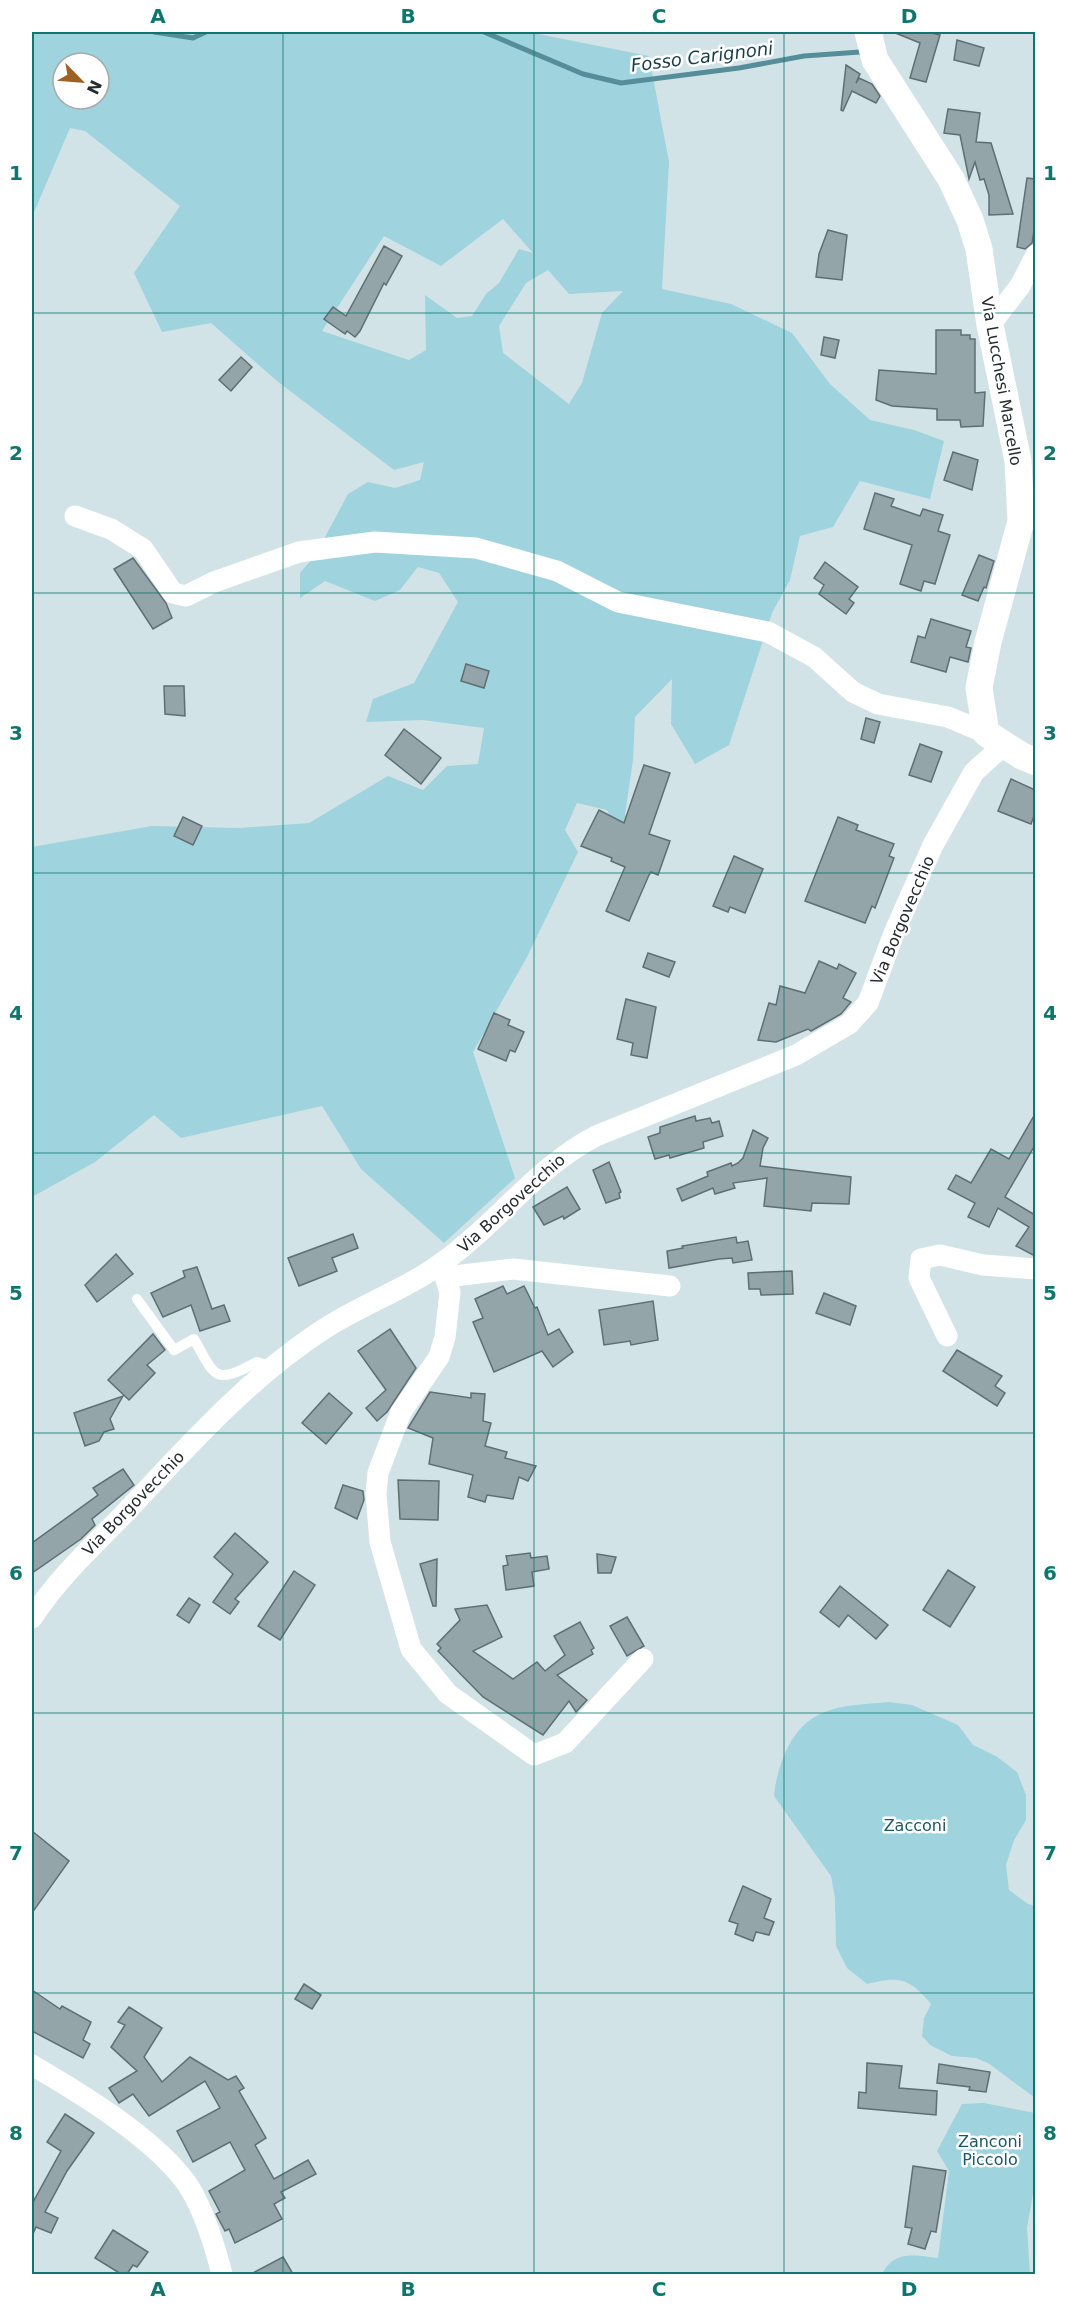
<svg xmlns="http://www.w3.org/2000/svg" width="1067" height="2306" font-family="'DejaVu Sans',sans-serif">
  <rect width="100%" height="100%" fill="#d2e3e7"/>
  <g fill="#9fd3de" fill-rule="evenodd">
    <path d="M32,32H528L649,56L669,162L662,289L731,304L792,333L830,384L870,420L914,430L944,441L930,499L860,481L833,527L800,536L790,580L772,613L729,745L695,764L671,724L672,679L635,717L633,760L625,815L639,820L615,828L607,810L577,803L565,830L578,852L527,957L473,1052L515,1178L444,1243L361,1169L322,1106L181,1138L154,1115L95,1162L32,1197V847L152,826L240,828L309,823L388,776L423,790L447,766L478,764L484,728L423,720L366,722L373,699L414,683L458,602L439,573L418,567L400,590L375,601L325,581L300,598V573L316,554L348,494L368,482L395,488L420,480L424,462L394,470L277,381L211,323L162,332L134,273L180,206L85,131L70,128L32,217ZM63,63H99V99H63ZM503,219L533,253L519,249L499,283L486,294L472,316L457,318L425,295L426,350L409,360L322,331L384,236L441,266ZM548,270L569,294L623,291L602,313L582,383L569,404L503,353L499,326L526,283Z"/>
    <path d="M889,1702L912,1705L958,1725L973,1745L996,1756L1017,1772L1026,1795V1820L1014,1840L1006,1865L1009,1890L1028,1904L1035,1906V2098L988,2063L976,2058L952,2056L930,2045L922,2036L924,2018L931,2004C909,1978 900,1976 867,1984L847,1968L836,1946L835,1898L831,1876L774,1796C776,1777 780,1764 788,1747C810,1704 846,1706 889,1702Z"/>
    <path d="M984,2103L1035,2113V2182L1027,2228L1030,2274H882C894,2250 915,2255 938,2258L949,2171L937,2151L962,2104Z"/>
  </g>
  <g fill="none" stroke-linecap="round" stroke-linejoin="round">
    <g stroke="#558e9a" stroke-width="5">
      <polyline points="154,32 193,38 206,32"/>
      <polyline points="484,32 583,74 621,83 739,68 804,56 860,52"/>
    </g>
  </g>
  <g fill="#94a5a9" stroke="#5f6e72" stroke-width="1.5">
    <polygon points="893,32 928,32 940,35 926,82 910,78 920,43"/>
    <polygon points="957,40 984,48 979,66 954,60"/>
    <polygon points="846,65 860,74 856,83 859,78 872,84 880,96 876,103 852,91 843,111 841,110"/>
    <polygon points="948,109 980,113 976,142 991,143 1013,214 989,215 989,195 984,179 980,180 975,162 969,179 960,135 944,133"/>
    <polygon points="1027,178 1035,179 1035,224 1032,243 1025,249 1017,247"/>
    <polygon points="828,230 847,235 842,280 816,277 819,254"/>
    <polygon points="384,246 402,256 386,285 384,283 360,331 355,337 347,331 345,334 324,319 333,307 346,316"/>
    <polygon points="936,330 961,330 961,335 970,335 970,339 975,339 975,393 985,392 983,426 961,427 960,420 937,420 937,409 892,406 876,400 879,370 936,374"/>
    <polygon points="824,337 839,340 835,358 821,355"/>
    <polygon points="241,357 252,367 231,391 219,380"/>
    <polygon points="953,452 978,460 972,490 944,480"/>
    <polygon points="875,493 894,499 891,506 920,516 923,509 943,515 938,531 950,535 935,584 924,581 921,591 900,584 912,545 864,529"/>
    <polygon points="979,555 994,561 986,588 984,587 978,601 962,595"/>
    <polygon points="133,558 166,603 172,618 153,629 114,569"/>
    <polygon points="825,562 858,587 849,599 854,603 846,614 819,594 824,585 814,578"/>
    <polygon points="931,619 971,631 966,647 971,648 968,662 950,657 946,672 911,662 918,636 925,638"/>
    <polygon points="466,664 489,671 484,688 461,681"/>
    <polygon points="164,686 184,686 185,716 165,714"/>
    <polygon points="866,718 880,722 874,743 861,739"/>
    <polygon points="404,729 441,758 421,784 385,755"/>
    <polygon points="920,744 942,752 931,782 909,775"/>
    <polygon points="644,765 670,773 649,834 670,841 658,875 651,872 649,875 629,921 606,911 625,867 611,861 612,858 581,846 599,810 624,823"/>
    <polygon points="1011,779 1035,790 1035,813 1031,824 998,811"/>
    <polygon points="183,817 202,826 193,845 174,836"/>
    <polygon points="838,817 858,825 856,830 894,844 889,856 894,858 875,908 872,906 865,923 805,901"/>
    <polygon points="734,856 763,869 745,913 730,907 728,912 713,906"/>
    <polygon points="648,953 675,962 669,977 643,967"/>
    <polygon points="819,961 837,969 839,964 856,973 843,998 851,1002 841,1014 811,1031 808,1029 776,1042 758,1040 769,1003 776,1005 780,986 805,993"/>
    <polygon points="626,999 656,1007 647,1058 631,1055 633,1043 617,1039"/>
    <polygon points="494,1013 510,1020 508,1025 524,1032 515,1052 510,1050 506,1061 478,1049"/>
    <polygon points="1035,1114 1035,1145 1005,1197 1035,1215 1035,1256 1016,1246 1029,1227 998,1208 989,1227 968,1217 975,1203 948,1189 956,1175 971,1183 991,1149 1009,1159"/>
    <polygon points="695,1116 696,1121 710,1118 712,1123 719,1121 723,1136 703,1142 704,1148 670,1158 669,1155 655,1159 648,1137 660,1133 660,1127"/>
    <polygon points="753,1130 768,1138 763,1148 760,1166 851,1177 849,1204 812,1203 811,1211 764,1206 767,1178 733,1183 735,1188 715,1194 713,1188 682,1201 677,1189 708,1176 707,1172 731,1163 732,1166 738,1163 743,1158"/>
    <polygon points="609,1162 621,1192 619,1193 620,1198 606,1203 593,1170"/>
    <polygon points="567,1187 580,1209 564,1219 563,1216 544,1225 533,1207"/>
    <polygon points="353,1234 358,1248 332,1258 337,1271 299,1286 288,1258"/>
    <polygon points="736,1237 737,1243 748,1241 752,1260 733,1263 732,1258 719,1259 669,1268 667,1251 683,1248 682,1246"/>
    <polygon points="116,1254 133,1274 97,1302 85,1285"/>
    <polygon points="197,1267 212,1309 224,1305 230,1321 200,1331 191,1305 163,1317 151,1293 185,1277 183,1271"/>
    <polygon points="792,1271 793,1294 761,1295 760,1289 749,1289 748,1273"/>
    <polygon points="503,1286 507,1294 524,1286 535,1308 537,1307 548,1335 559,1329 573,1352 553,1367 542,1351 494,1372 473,1322 483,1318 475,1299"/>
    <polygon points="824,1293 856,1306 850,1325 816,1313"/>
    <polygon points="653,1301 658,1340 631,1345 630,1341 604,1345 599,1310"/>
    <polygon points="390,1329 416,1368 387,1412 377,1421 366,1408 386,1390 358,1351"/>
    <polygon points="153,1334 165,1350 147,1365 155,1373 129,1400 108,1380"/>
    <polygon points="957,1350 1002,1376 995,1386 1005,1393 997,1406 943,1371"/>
    <polygon points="430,1392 471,1398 471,1393 485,1394 483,1421 491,1423 485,1446 507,1452 505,1458 536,1466 528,1481 519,1477 513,1499 487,1495 485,1502 468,1497 473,1475 429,1464 433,1438 408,1428"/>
    <polygon points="329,1393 352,1413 326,1444 302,1423"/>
    <polygon points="123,1396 110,1419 114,1429 104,1432 99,1441 85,1446 74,1413"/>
    <polygon points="123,1469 134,1485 92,1519 95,1525 81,1539 32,1573 32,1543 98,1495 93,1488"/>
    <polygon points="398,1480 439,1481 438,1520 400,1519"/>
    <polygon points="343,1485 363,1491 364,1500 357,1519 335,1508"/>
    <polygon points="235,1533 268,1562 235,1599 239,1602 230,1614 213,1602 233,1574 214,1557"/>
    <polygon points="530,1553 531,1558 547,1556 549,1569 532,1572 534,1586 506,1590 503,1566 508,1565 506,1556"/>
    <polygon points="597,1554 616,1557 611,1573 598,1573"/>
    <polygon points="437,1559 436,1606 433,1606 420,1564"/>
    <polygon points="948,1570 975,1587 950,1627 923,1610"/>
    <polygon points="294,1571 315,1585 280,1640 258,1626"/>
    <polygon points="840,1586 888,1625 876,1639 848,1615 839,1627 820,1612"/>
    <polygon points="189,1598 200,1605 189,1623 177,1615"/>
    <polygon points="487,1605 502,1637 473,1651 513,1679 537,1662 545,1671 565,1655 554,1636 580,1622 594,1648 591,1650 593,1654 557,1675 587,1700 576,1712 569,1701 543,1735 483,1697 438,1651 441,1648 437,1644 460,1620 455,1609"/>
    <polygon points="627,1617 644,1646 627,1656 610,1626"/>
    <polygon points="32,1831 69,1861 32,1913"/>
    <polygon points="743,1886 771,1899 764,1918 774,1922 769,1935 756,1932 753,1941 735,1934 738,1924 729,1921"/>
    <polygon points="304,1984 321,1995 312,2009 295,1999"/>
    <polygon points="32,1990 60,2009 62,2006 91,2022 83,2040 90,2044 83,2058 32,2031"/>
    <polygon points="129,2007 162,2028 144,2057 162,2082 190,2057 228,2080 236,2076 244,2088 239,2091 266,2138 255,2145 274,2179 308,2160 316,2174 281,2192 285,2198 274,2204 282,2219 235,2243 229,2229 225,2231 216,2214 220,2212 209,2191 245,2170 230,2142 193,2162 177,2131 220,2108 205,2081 149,2116 133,2094 119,2103 109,2088 137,2071 111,2047 125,2025 118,2022"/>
    <polygon points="867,2063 902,2066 899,2088 937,2091 936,2115 858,2108 859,2092 866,2093"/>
    <polygon points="939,2064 990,2072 986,2092 969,2090 970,2087 937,2083"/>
    <polygon points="65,2114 94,2133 67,2171 45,2212 58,2218 51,2233 36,2227 32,2236 32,2204 61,2151 47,2142"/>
    <polygon points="913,2166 946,2171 936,2232 931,2231 925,2249 908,2244 912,2228 905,2227"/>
    <polygon points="113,2230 148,2252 137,2267 133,2265 127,2274 121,2274 95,2258"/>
    <polygon points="283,2257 293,2274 251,2274"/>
  </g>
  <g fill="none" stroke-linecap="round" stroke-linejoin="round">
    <path stroke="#fff" stroke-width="10" d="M137,1299L174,1350L194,1339C216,1378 214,1385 257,1362L271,1366"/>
    <g stroke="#fff" stroke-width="21">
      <polyline points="990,325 1020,286 1036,255"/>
      <polyline points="75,516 111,529 143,549 173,593 186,596 214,582 299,552 375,542 476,548 557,571 618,602 768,632 814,657 853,692 878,704 948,717 986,733"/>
      <polyline points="441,1264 450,1292 445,1337 439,1357 401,1412 378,1473 376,1494 380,1542 411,1649 448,1694 534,1755 565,1743 643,1659"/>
      <polyline points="446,1277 513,1269 670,1286"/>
      <polyline points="947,1336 919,1278 921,1259 940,1255 983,1265 1036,1269"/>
      <path d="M32,1618C58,1578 92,1547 125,1513C187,1447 248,1378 324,1329C362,1304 407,1289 443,1262C498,1223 536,1167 596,1136L796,1055L849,1024L868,1003L894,933L933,845L974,772L1005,744"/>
      <path d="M32,2065C80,2093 151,2136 185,2181C202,2204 215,2247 222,2274"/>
    </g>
    <polyline stroke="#fff" stroke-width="27" points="868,32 875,60 951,179 970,220 979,249 990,325 1018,461 1021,521 988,642 979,688 986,733 1022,756 1036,762"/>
  </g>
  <path fill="none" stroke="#0f766e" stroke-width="1.5" stroke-opacity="0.55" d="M283,32V2274M534,32V2274M784,32V2274M32,313H1036M32,593H1036M32,873H1036M32,1153H1036M32,1433H1036M32,1713H1036M32,1993H1036"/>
  <g text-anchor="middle" stroke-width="5" stroke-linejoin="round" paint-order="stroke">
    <g font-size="16" fill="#242b2d" stroke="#fff">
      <text transform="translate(1002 381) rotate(80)" y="6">Via Lucchesi Marcello</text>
      <text transform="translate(902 920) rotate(-67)" y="6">Via Borgovecchio</text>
      <text transform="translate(511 1203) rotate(-42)" y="6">Via Borgovecchio</text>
      <text transform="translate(133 1503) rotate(-46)" y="6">Via Borgovecchio</text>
    </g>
    <g font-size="16" fill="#185965" stroke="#fff">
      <text x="915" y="1831">Zacconi</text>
      <text x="990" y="2147">Zanconi<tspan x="990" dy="18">Piccolo</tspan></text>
    </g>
    <g font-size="18" font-style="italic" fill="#193f46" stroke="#fff">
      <text transform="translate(702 57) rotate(-7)" y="6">Fosso Carignoni</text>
    </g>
  </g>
  <rect width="1067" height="2306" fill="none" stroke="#ffffff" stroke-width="66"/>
  <g transform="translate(81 81) rotate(115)"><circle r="28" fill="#ffffff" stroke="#a7aaab" stroke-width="1.5"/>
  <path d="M0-4.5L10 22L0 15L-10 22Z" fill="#9d6124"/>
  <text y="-9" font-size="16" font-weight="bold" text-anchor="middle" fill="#242b2d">N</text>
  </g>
  <rect x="33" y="33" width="1001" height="2240" fill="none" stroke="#0f766e" stroke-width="2"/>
  <g font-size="20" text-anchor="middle" font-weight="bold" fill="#0f766e">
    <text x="158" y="23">A</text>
    <text x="408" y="23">B</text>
    <text x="659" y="23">C</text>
    <text x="909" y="23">D</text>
    <text x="16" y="180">1</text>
    <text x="1050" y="180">1</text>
    <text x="16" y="460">2</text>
    <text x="1050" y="460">2</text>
    <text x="16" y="740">3</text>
    <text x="1050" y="740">3</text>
    <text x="16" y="1020">4</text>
    <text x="1050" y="1020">4</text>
    <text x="16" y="1300">5</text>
    <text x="1050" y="1300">5</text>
    <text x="16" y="1580">6</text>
    <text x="1050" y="1580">6</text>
    <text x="16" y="1860">7</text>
    <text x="1050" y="1860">7</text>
    <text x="16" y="2140">8</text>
    <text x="1050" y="2140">8</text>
    <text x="158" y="2296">A</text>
    <text x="408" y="2296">B</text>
    <text x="659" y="2296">C</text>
    <text x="909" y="2296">D</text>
  </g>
</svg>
